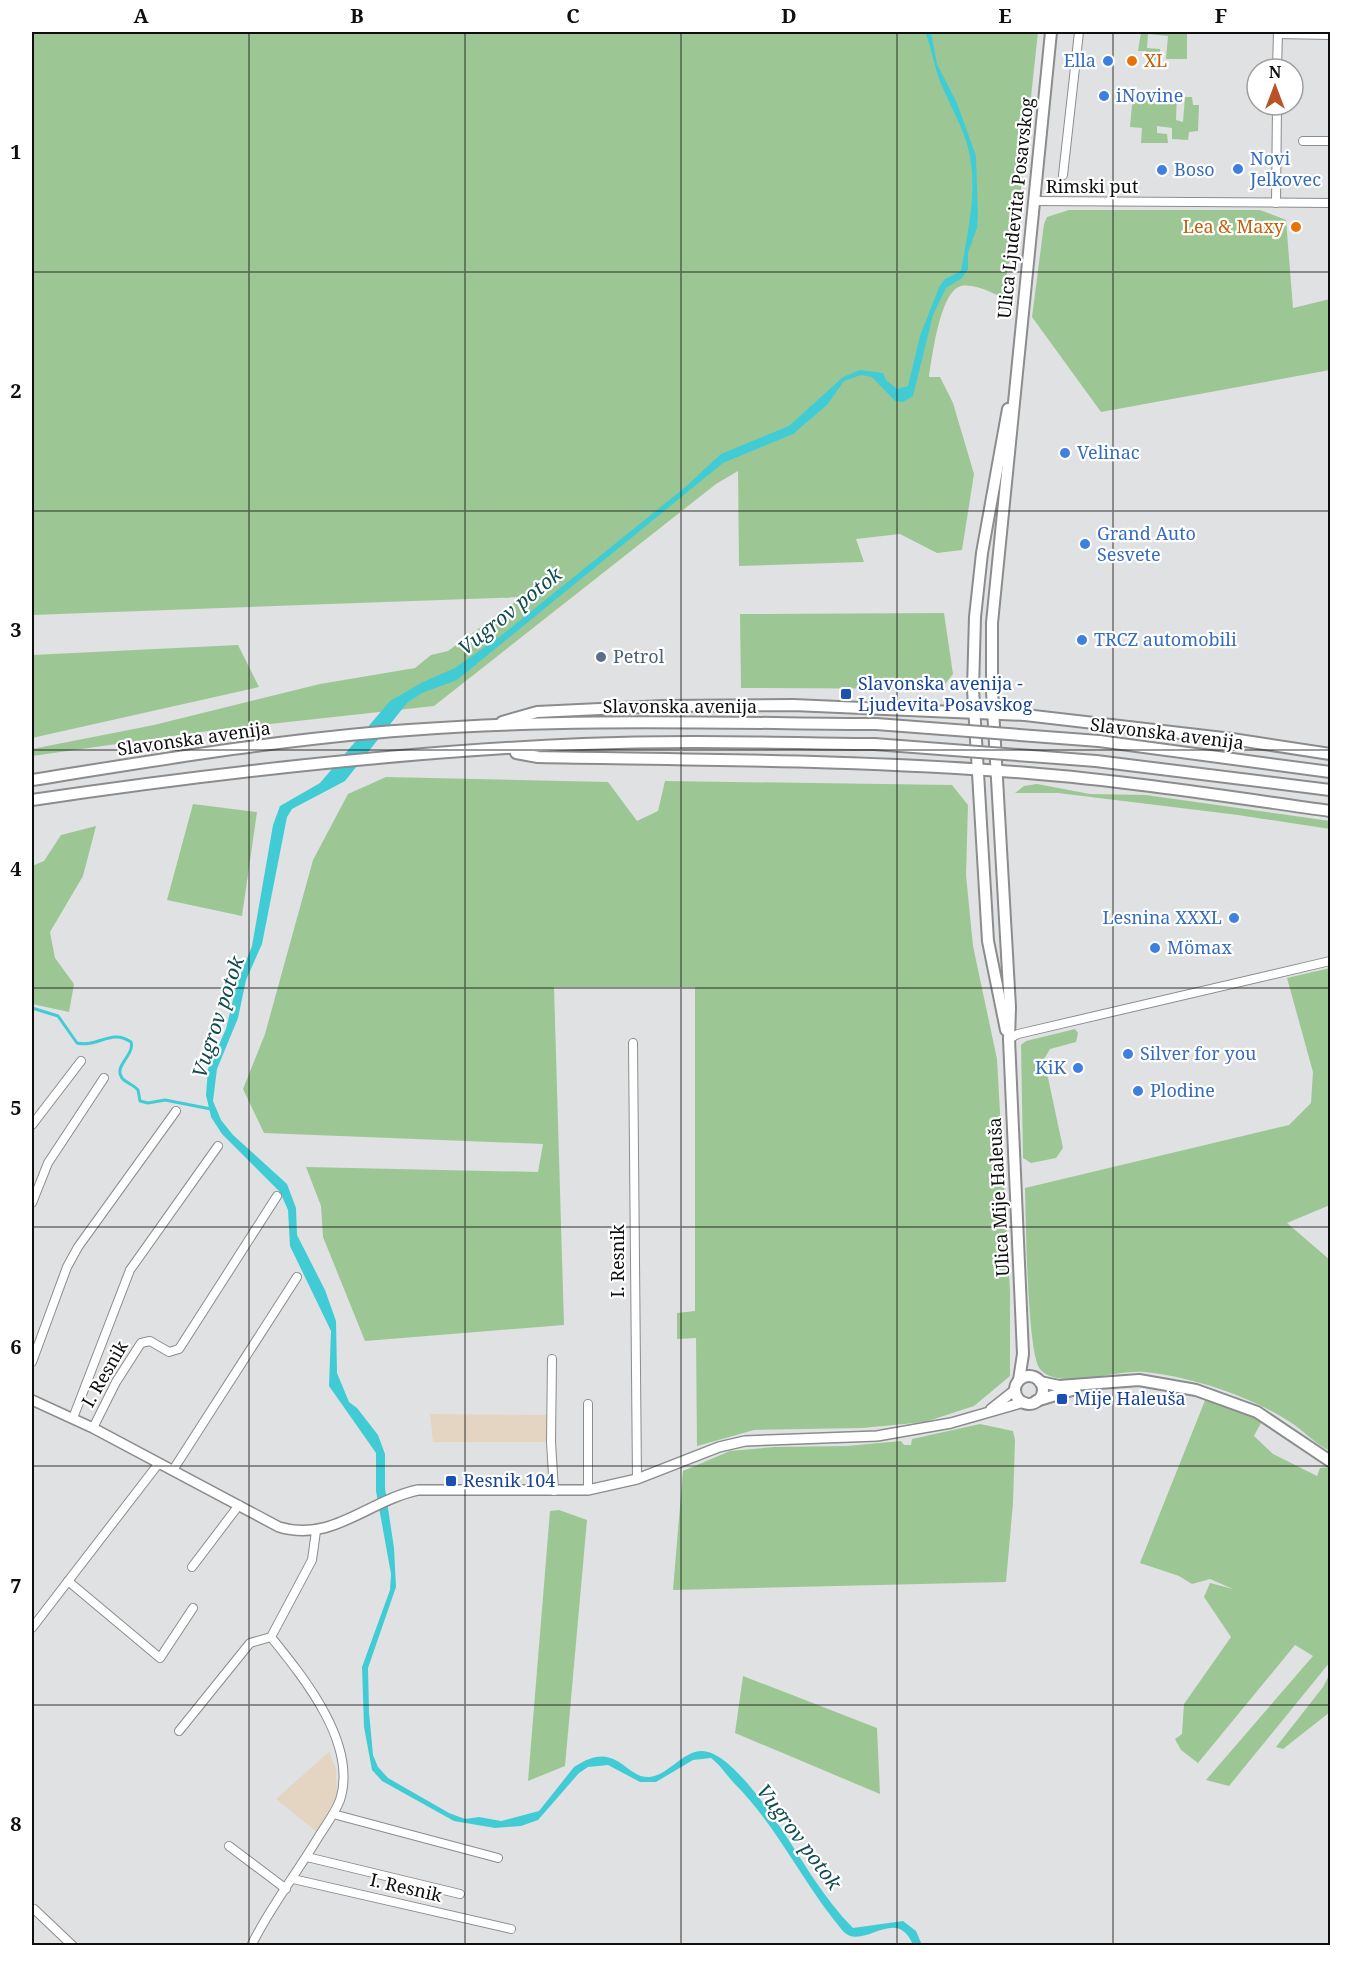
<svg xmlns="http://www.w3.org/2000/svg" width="1362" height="1977" font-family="'Noto Serif',serif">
  <rect width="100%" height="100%" fill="#e0e1e3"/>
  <g fill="#e3d5c2">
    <polygon points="430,1414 548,1415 548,1442 433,1442"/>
    <polygon points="329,1752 336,1769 337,1795 317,1832 276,1799"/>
  </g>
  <g fill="#9cc794">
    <path d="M32,32H1038L1017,226L1006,277V299C994,294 975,283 961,286C940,291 932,358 929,377H940L953,403L974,474L962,550L937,553L900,534L856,539L864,562L739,566L738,471L716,484L434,706L215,730L32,756V749L154,725L320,684L415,668L431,655L448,651L522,597L32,615Z"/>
    <polygon points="1141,32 1200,32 1187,34 1187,59 1166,59 1168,36 1148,34 1147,48 1160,49 1160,60 1146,59 1146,51 1138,51"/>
    <polygon points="1133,93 1177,94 1176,120 1183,122 1185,97 1192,97 1193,105 1199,105 1198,131 1189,132 1188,140 1172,139 1172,128 1157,126 1157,133 1167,134 1168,143 1141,143 1142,128 1130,127"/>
    <polygon points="1069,210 1260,210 1286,220 1293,308 1330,299 1330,370 1101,412 1032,317 1044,224 1047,217"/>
    <polygon points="944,613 953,674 941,689 741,688 740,614"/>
    <polygon points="238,645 259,687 32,738 32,655"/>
    <polygon points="386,777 608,782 637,821 658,811 665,781 952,785 968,805 966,875 973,946 997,1059 1010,1292 1010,1376 974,1406 925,1422 862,1428 754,1430 697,1446 696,1338 677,1339 677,1313 695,1311 695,987 554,987 564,1325 365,1341 323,1237 321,1206 306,1167 538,1172 543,1144 264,1133 243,1089 265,1034 313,860 348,794"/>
    <polygon points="1037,784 1090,794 1146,795 1330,821 1330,829 1238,815 1058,793 1015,793 1024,786"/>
    <polygon points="193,804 257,812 242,916 167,900"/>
    <polygon points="96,826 83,876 50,932 55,958 74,984 69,1012 32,1004 32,866 44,861 61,835"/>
    <path d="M1330,968V1205L1287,1223L1330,1260V1451C1315,1444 1304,1431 1290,1422C1250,1396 1192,1377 1145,1372C1118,1369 1057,1391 1040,1369C1027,1353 1026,1217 1025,1188L1289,1125L1311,1103L1313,1072L1287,978Z"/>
    <polygon points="1075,1029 1078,1033 1076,1042 1050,1049 1044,1059 1063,1148 1056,1158 1031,1163 1023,1158 1021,1045 1026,1041"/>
    <polygon points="1206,1398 1245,1411 1262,1421 1254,1436 1273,1454 1317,1476 1320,1468 1330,1467 1330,1662 1229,1786 1206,1780 1313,1656 1295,1645 1198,1763 1181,1750 1175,1739 1182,1734 1184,1704 1231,1637 1204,1597 1210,1583 1233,1589 1210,1579 1192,1584 1179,1576 1140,1563"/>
    <polygon points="980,1424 1013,1431 1015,1440 1013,1503 1006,1582 673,1590 683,1471 730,1451 774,1447 847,1446 901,1441 904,1445 911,1445 912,1439"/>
    <polygon points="559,1510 587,1520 565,1766 528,1781 550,1511"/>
    <polygon points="1330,1673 1330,1712 1283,1749 1276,1747 1323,1687"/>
    <polygon points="743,1676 877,1728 880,1794 735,1733"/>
  </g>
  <path fill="#41ccd5" d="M925,32H931L937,64L957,103L976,156L978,216L977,228L968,253V269L962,278L946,288L933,315L913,396L903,402L895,401L872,377L861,375L844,381L827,405L793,434L723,463L457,680L422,693L407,703L345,781L292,809L287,817L262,944L246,980L238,1018L217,1069L213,1101L221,1120L233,1135L287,1184L296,1208L297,1235L325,1290L336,1321L337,1373L349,1402L357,1408L378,1435L385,1454V1488L394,1548L396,1587L368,1668L369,1712L373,1755L378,1767L388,1778L449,1813L465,1819L479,1817L501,1821L539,1811L574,1767C617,1738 624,1778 649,1777C668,1776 682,1751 702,1751C739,1752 795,1852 816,1882C827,1898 839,1914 853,1928L903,1921L916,1931L922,1945H913C896,1903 862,1954 842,1930C802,1882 778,1827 733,1782C726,1774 719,1764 711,1758L693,1760L656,1782H640L608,1765L588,1767L579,1773L538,1820L521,1826L495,1828L454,1821L382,1781L372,1770L364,1727L362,1667L390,1590L391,1574L376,1491V1453L329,1386L331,1331L290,1246L288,1210L280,1192L222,1134L211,1117L206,1095L208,1069L226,1029L237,983L252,946L273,825L280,806L320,783L390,701L423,682L455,668L503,634L683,489L721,454L789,426L843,377L860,370L883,373L886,380L897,389L908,386L920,336L939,287L945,279L961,271C967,234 977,196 970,157C966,132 951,108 941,84C934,67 932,49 925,32Z"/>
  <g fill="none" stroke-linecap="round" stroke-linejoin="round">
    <path stroke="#41ccd5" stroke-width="3" d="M32,1008L58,1016L77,1043C98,1048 111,1028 131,1042C135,1055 113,1066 122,1078C126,1083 134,1085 138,1090L140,1101L148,1103L165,1100L211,1109"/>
    <g stroke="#8b8c8e" stroke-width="10">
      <g id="minor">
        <polyline points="1278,34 1330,35"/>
        <polyline points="1277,69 1278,32"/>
        <polyline points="1303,141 1330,141"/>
        <polyline points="1063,175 1079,32"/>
        <polyline points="1034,201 1330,203"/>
        <polyline points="1276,203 1277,105"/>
        <polyline points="1009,1039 1018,1034 1330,961"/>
        <polyline points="633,1043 637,1479"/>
        <polyline points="32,1125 81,1061"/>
        <polyline points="32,1203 48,1163 104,1078"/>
        <polyline points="552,1359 551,1442 554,1491"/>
        <polyline points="32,1362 67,1267 78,1247 176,1111"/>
        <polyline points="588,1404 588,1490"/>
        <polyline points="73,1418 130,1270 218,1146"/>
        <polyline points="93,1428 116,1382 141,1343 150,1341 169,1352 179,1349 277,1196"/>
        <polyline points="173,1470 297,1277"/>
        <polyline points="192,1567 239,1505"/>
        <polyline points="68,1581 160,1658 193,1608"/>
        <polyline points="32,1628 159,1463"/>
        <polyline points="179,1731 250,1643 271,1637 312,1560 316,1531"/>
        <polyline points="333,1814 498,1858"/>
        <polyline points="229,1846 286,1889"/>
        <polyline points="307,1857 460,1894"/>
        <polyline points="293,1879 511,1929"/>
        <polyline points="34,1909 73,1946"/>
        <path d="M251,1946C270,1907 297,1873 319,1836C326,1825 335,1813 340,1800C358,1744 304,1678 271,1637"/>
      </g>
    </g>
    <g stroke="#8b8c8e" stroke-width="12">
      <g id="tertiary">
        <path d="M32,1400L93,1428L279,1527C332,1543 367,1501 418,1490H588L637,1479L719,1447L745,1441L877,1436L951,1423L1024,1402"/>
        <polyline points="991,1409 1015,1390"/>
      </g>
    </g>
    <g stroke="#8b8c8e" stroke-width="14">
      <g id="secondary">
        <polyline points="502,722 537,712 663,706 793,705 1025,715 1232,739 1330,754"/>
        <polyline points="1099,741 1330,772"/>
        <path d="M516,753L538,757C701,760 865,760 1028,773C1129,781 1230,797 1330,811"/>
        <polyline points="1096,761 1330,790"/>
        <path d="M32,780C157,760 282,739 409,730C564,718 720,723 876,724"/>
        <path d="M32,800C214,773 398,752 583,744C680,740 777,743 874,744"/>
        <polyline points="1006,1030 988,941 973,689 975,617 982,553 1008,409"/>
        <circle cx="1029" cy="1390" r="14"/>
        <polyline points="1019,1380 1023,1354 1009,1039 1010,1007 992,691 992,623 1051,32"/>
        <polyline points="1040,1382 1059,1386 1139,1380 1196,1390 1257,1412 1330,1461"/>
        <polyline points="1036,1401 1075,1389"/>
      </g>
    </g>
    <use href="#minor" stroke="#fff" stroke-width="8"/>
    <use href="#tertiary" stroke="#fff" stroke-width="9"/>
    <use href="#secondary" stroke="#fff" stroke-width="10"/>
    <g stroke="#8b8c8e" stroke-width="14" stroke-linecap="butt">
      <g id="secondary-bridge">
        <polyline points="876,724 1099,741"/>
        <polyline points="874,744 1096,761"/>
      </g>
    </g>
    <use href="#secondary-bridge" stroke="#fff" stroke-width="10"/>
  </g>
  <path fill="none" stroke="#0f0f0f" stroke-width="1.5" stroke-opacity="0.55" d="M249,32V1946M465,32V1946M681,32V1946M897,32V1946M1113,32V1946M32,272H1330M32,511H1330M32,750H1330M32,988H1330M32,1227H1330M32,1466H1330M32,1705H1330"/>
  <g fill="#3f7fe0" stroke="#fff" stroke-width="2">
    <circle cx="1108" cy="61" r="6"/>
    <circle cx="1104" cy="96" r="6"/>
    <circle cx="1238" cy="169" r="6"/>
    <circle cx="1162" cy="170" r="6"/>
    <circle cx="1065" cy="453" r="6"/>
    <circle cx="1085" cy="544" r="6"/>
    <circle cx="1082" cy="640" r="6"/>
    <circle cx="1234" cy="918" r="6"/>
    <circle cx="1155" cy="948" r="6"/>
    <circle cx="1128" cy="1054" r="6"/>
    <circle cx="1078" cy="1068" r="6"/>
    <circle cx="1138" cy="1091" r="6"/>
  </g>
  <g fill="#e8710a" stroke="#fff" stroke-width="2">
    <circle cx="1132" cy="61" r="6"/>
    <circle cx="1296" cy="227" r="6"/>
  </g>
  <circle fill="#5c6f8a" stroke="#fff" stroke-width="2" cx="601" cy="657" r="6"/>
  <g fill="#1a4fb4" stroke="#fff" stroke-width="2">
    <rect x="840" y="688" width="12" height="12" rx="3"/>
    <rect x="1056" y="1393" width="12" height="12" rx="3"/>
    <rect x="445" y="1475" width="12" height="12" rx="3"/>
  </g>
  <g text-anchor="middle" stroke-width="4.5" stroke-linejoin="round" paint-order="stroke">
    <g font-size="18" fill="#366cbe" stroke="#fff" text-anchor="start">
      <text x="1096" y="67" text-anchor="end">Ella</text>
      <text x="1116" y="102">iNovine</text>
      <text x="1250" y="165">Novi<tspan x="1250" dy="21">Jelkovec</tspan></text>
      <text x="1174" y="176">Boso</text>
      <text x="1077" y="459">Velinac</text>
      <text x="1097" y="540">Grand Auto<tspan x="1097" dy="21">Sesvete</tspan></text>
      <text x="1094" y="646">TRCZ automobili</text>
      <text x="1222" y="924" text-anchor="end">Lesnina XXXL</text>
      <text x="1167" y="954">Mömax</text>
      <text x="1140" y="1060">Silver for you</text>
      <text x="1066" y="1074" text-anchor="end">KiK</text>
      <text x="1150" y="1097">Plodine</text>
    </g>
    <g font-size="18" fill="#c56008" stroke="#fff" text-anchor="start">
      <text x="1144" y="67">XL</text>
      <text x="1284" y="233" text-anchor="end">Lea &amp; Maxy</text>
    </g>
    <g font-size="18" fill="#0f0f0f" stroke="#fff">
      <text x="1092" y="193">Rimski put</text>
      <text transform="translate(1016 208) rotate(-84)" y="6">Ulica Ljudevita Posavskog</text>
      <text x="680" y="713">Slavonska avenija</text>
      <text transform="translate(1167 734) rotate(7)" y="6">Slavonska avenija</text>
      <text transform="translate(194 739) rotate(-8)" y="6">Slavonska avenija</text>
      <text transform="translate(999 1197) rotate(-93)" y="6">Ulica Mije Haleuša</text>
      <text transform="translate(618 1261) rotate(-90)" y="6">I. Resnik</text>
      <text transform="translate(105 1374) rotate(-60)" y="6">I. Resnik</text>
      <text transform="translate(406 1888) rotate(13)" y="6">I. Resnik</text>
    </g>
    <g font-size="18" fill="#4e5e75" stroke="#fff" text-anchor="start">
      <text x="613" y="663">Petrol</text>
    </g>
    <g font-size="18" fill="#164399" stroke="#fff" text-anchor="start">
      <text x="858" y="690">Slavonska avenija -<tspan x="858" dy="21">Ljudevita Posavskog</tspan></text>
      <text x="1074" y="1405">Mije Haleuša</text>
      <text x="463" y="1487">Resnik 104</text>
    </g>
    <g font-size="20" font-style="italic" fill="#0f4b4f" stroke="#fff">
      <text transform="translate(510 611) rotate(-39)" y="7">Vugrov potok</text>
      <text transform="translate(218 1017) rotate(-72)" y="7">Vugrov potok</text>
      <text transform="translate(799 1837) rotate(53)" y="7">Vugrov potok</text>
    </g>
  </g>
  <rect width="1362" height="1977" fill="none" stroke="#ffffff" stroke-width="66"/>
  <g transform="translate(1275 87)"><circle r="28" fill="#ffffff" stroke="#9f9f9f" stroke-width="1.5"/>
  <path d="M0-4.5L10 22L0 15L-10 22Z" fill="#b95227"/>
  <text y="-9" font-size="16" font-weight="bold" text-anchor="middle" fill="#0f0f0f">N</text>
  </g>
  <rect x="33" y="33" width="1296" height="1911" fill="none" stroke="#0f0f0f" stroke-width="2"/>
  <g font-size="20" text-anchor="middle" font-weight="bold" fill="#0f0f0f">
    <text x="141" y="23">A</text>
    <text x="357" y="23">B</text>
    <text x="573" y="23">C</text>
    <text x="789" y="23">D</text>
    <text x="1005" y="23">E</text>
    <text x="1221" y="23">F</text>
    <text x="16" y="159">1</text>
    <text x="16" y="398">2</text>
    <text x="16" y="637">3</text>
    <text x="16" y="876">4</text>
    <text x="16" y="1115">5</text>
    <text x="16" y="1354">6</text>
    <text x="16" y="1593">7</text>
    <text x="16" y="1831">8</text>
  </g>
</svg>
